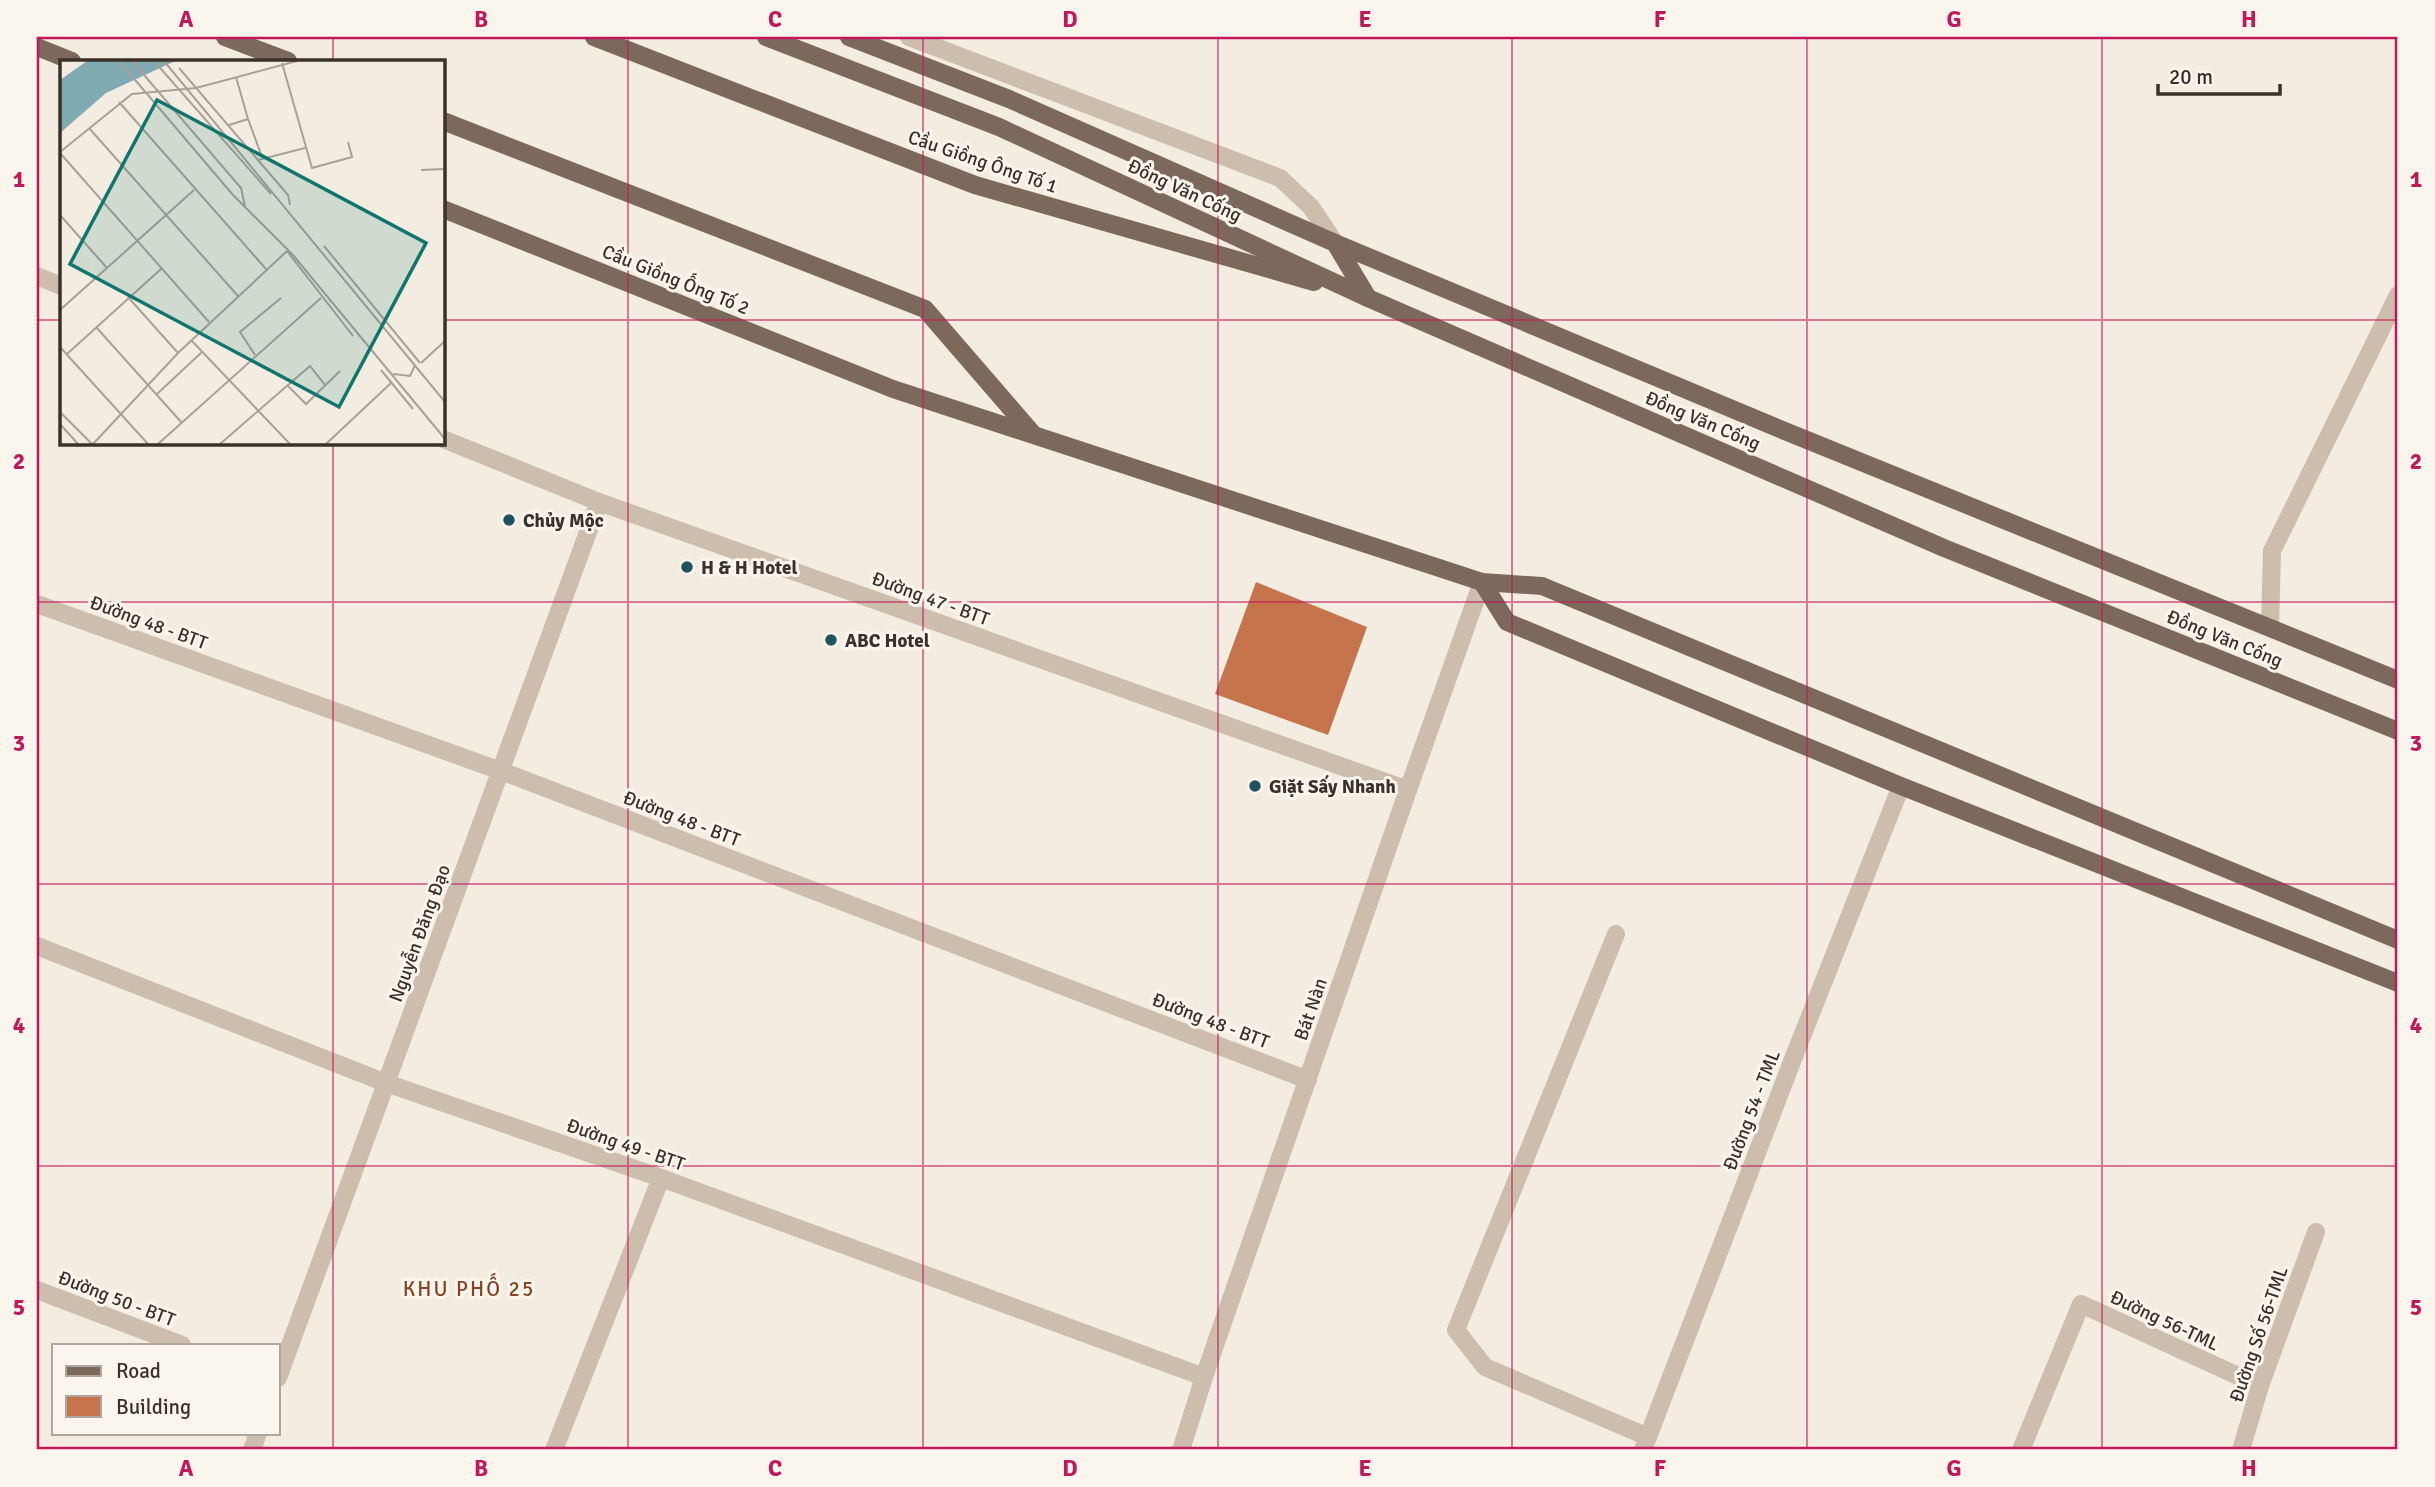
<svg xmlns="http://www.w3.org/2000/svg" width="2435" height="1487" font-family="Signika,sans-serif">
  <rect width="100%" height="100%" fill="#f3ece0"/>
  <polygon fill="#c6744c" points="1256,582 1367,627 1328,735 1215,694"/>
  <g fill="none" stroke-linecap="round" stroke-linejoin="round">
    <g stroke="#ccbdac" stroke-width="18">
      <polyline points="909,37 1280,178 1311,207 1335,243"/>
      <polyline points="37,276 61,286"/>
      <polyline points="443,439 599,502 1408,790"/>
      <polyline points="37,604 501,771 1308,1080"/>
      <polyline points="2270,627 2272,551 2398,295"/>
      <polyline points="1616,934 1456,1330 1485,1367 1648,1437"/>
      <polyline points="37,946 386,1083 661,1178 1204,1377"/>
      <polyline points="37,1290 182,1345"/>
      <polyline points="278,1378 599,502"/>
      <polyline points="252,1450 258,1433"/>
      <polyline points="554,1450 661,1178"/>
      <polyline points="1181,1450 1204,1377 1408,790 1482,582"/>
      <polyline points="1643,1450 1793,1059 1901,786"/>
      <polyline points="2021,1450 2081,1304 2260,1386"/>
      <polyline points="2241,1450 2260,1386 2316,1232"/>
    </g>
    <g stroke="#7c695c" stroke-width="18">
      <polyline points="225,37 288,61"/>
      <polyline points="594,37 975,185 1314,282"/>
      <polyline points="766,37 999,127 1368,298 1944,548 2398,731"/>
      <polyline points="849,37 1009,99 1335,243 1780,429 2398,680"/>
      <polyline points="37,47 72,61"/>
      <polyline points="443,121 925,309 1033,434"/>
      <polyline points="443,209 893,389 1482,582 1542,586 2398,940"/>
      <polyline points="1335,243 1368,298"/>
      <polyline points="1482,582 1507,622 1901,786 2398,983"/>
    </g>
  </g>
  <path fill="none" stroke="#c2185b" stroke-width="2" stroke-opacity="0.55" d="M333,37V61M628,37V1450M923,37V1450M1218,37V1450M1512,37V1450M1807,37V1450M2102,37V1450M37,320H61M443,320H2398M333,443V1450M37,602H2398M37,884H2398M37,1166H2398"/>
  <g fill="#20535c" stroke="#fbf6ed" stroke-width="2.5">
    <circle cx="509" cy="520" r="7"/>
    <circle cx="687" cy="567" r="7"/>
    <circle cx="831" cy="640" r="7"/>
    <circle cx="1255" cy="786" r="7"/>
  </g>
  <g text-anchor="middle" stroke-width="6" stroke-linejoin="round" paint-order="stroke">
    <g font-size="19" fill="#3a312b" stroke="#fbf6ed">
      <text transform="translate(983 161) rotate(19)" y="7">Cầu Giồng Ông Tố 1</text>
      <text transform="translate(1185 190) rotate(25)" y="7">Đồng Văn Cống</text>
      <text transform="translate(676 279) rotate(22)" y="7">Cầu Giồng Ống Tố 2</text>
      <text transform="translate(1703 420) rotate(23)" y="7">Đồng Văn Cống</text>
      <text transform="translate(931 598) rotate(20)" y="7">Đường 47 - BTT</text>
      <text transform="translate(149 622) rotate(20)" y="7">Đường 48 - BTT</text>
      <text transform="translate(2225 638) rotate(22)" y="7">Đồng Văn Cống</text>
      <text transform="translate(682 818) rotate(21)" y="7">Đường 48 - BTT</text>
      <text transform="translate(419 933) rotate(-70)" y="7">Nguyễn Đăng Đạo</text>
      <text transform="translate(1310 1009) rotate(-71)" y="7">Bát Nàn</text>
      <text transform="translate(1211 1020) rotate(21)" y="7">Đường 48 - BTT</text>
      <text transform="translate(1751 1110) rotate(-69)" y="7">Đường 54 - TML</text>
      <text transform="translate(626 1144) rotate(19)" y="7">Đường 49 - BTT</text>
      <text transform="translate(117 1298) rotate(21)" y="7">Đường 50 - BTT</text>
      <text transform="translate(2165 1320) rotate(25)" y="7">Đường 56-TML</text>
      <text transform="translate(2258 1334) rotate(-71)" y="7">Đường Số 56-TML</text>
    </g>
    <g font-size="19" font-weight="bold" fill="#3a312b" stroke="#fbf6ed" text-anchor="start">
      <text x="523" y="527">Chủy Mộc</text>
      <text x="701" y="574">H &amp; H Hotel</text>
      <text x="845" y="647">ABC Hotel</text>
      <text x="1269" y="793">Giặt Sấy Nhanh</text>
    </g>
    <g font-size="21" letter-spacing="2" fill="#894423" stroke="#fbf6ed">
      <text x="469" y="1296">KHU PHỐ 25</text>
    </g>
  </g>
  <g transform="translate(60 60)">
    <rect width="385" height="385" fill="#f3ece0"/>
    <path d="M27,1H115L46,33L0,73V20Z" fill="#7faab1"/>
    <path fill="none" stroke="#a9a198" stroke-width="2" d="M59,1L173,135L233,195L385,379M72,1L181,128L185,146M94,1L211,134M104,1L385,342M222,3L252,108L292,97L288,82M119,8L228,135L230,145M59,42L206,209M188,59L202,97M169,65L188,59L176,17M29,68L178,236M0,92L72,34L136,28L237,1M0,93L149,262M198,100L245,88M361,110L385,109M0,155L47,208M264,186L360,303M227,191L293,276M68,237L118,293M0,250L134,130M36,267L122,363M131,280L230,384M0,287L88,384M7,294L101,209M195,295L180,272L221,238M361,303L385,281M321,310L353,349M333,314L350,316L355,305M227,325L246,344L280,311M97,334L142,292M0,352L32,384M0,364L18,384M33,384L118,293L227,191M98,384L261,238M160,384L250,306L265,325M266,384L331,323"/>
    <path fill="#0f766e" fill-opacity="0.15" stroke="#0f766e" stroke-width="3.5" d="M97,40L366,183L279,347L10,204Z"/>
    <rect width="385" height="385" fill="none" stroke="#3a312b" stroke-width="3.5"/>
  </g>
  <rect width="2435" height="1487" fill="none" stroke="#fbf6ed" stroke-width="77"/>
  <rect x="52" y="1344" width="228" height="91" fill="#fbf6ed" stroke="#aea79f" stroke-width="2"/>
  <rect x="66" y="1366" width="35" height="10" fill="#7c695c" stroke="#aea79f" stroke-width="2"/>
  <text x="116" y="1378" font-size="21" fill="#3a312b">Road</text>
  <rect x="66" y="1396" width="35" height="21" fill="#c6744c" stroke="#aea79f" stroke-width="2"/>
  <text x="116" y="1414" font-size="21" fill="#3a312b">Building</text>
  <path d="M2158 84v10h122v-10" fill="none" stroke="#3a312b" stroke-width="3.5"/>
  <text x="2169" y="84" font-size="21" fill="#3a312b" stroke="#fbf6ed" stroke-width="5" paint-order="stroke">20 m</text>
  <rect x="38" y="38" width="2358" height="1410" fill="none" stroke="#c2185b" stroke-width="2.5"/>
  <g font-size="23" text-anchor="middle" font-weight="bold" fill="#c2185b">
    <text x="186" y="27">A</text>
    <text x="481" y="27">B</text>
    <text x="775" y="27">C</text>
    <text x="1070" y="27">D</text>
    <text x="1365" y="27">E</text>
    <text x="1660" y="27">F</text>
    <text x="1954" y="27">G</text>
    <text x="2249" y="27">H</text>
    <text x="19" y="187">1</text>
    <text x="2416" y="187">1</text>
    <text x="19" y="469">2</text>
    <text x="2416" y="469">2</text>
    <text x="19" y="751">3</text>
    <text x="2416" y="751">3</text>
    <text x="19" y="1033">4</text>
    <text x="2416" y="1033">4</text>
    <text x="19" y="1315">5</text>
    <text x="2416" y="1315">5</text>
    <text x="186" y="1476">A</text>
    <text x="481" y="1476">B</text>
    <text x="775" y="1476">C</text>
    <text x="1070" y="1476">D</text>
    <text x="1365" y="1476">E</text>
    <text x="1660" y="1476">F</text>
    <text x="1954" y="1476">G</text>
    <text x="2249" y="1476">H</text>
  </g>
</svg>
